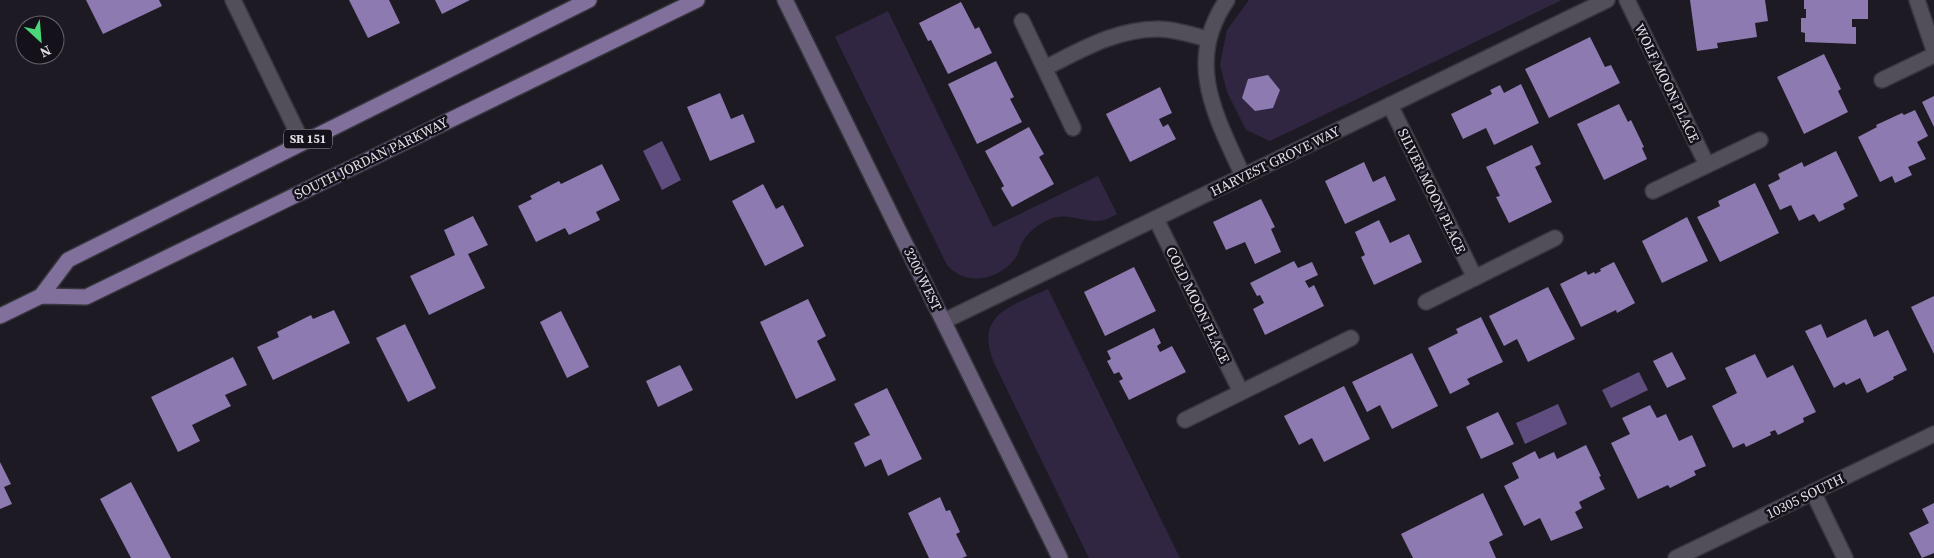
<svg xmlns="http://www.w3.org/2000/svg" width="1934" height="558" font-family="'Source Serif 4',serif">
  <rect width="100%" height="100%" fill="#1d1a24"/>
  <g fill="#302642">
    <polygon points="1249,0 1562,0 1270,141 1246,130 1227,92 1220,65 1227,30"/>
    <path d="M888,11L993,227L1098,176L1117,214C1112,217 1106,220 1099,221C1082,222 1068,212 1050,219C1038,224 1028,232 1022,243C1019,249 1018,256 1014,260C996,281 965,286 947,265L835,37Z"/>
    <path d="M1048,289L1180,558H1089L996,367C972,315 1009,307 1048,289Z"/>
  </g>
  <g fill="#604d7f">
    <polygon points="662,141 681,180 662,190 643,151"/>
    <polygon points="1639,372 1648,390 1611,408 1602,390"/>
    <polygon points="1558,404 1567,424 1525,444 1516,423"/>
  </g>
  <g fill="#8d7ab0">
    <polygon points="86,0 159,0 162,6 103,34"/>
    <polygon points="349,0 389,0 400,23 368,38"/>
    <polygon points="435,0 470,0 442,14"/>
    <polygon points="1690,0 1765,0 1768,21 1755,23 1757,37 1717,43 1718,48 1697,51"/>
    <polygon points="1804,0 1868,0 1868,19 1852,19 1852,27 1856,27 1856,44 1805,42 1805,33 1801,32 1801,18 1806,18 1806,9 1804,9"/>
    <polygon points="961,2 975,29 979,27 992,53 948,74 931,40 928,41 919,23"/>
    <polygon points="1590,37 1605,67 1611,65 1620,83 1549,118 1525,69"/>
    <polygon points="1824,54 1841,89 1838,91 1848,112 1804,134 1777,77"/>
    <polygon points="996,61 1014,97 1010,99 1022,122 977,144 948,84"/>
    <polygon points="1268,75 1280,90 1273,108 1255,111 1242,98 1248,79"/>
    <polygon points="1521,84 1539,123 1494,145 1486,128 1463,139 1451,114 1492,94 1490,90 1500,85 1504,93"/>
    <polygon points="1160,87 1172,113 1159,119 1163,127 1168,124 1176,139 1130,162 1106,114"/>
    <polygon points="720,93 731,119 743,114 755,142 710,161 687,107"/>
    <polygon points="1934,96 1934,127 1922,102"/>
    <polygon points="1619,104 1628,122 1631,120 1644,147 1642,148 1647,159 1604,180 1577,124"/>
    <polygon points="1915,110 1928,136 1917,142 1926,159 1908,167 1912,175 1895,183 1892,176 1880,182 1858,137 1877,127 1876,125 1902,113 1904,115"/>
    <polygon points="1029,127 1044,154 1039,157 1054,184 1012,207 1001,188 1004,186 985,151"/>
    <polygon points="1532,145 1541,164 1535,167 1552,202 1509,223 1496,197 1500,196 1486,167"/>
    <polygon points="1836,151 1858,196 1843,204 1845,209 1819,222 1814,214 1799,221 1791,205 1780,210 1768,185 1780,179 1778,174 1802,162 1804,167"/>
    <polygon points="1364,162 1373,182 1385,176 1396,200 1345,224 1325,181"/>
    <polygon points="602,164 620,200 596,212 600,220 569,235 565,228 536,242 518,206 532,199 530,196 559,181 561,184"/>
    <polygon points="1755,183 1779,233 1720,262 1697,217 1720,206 1718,201"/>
    <polygon points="763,184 776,209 783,205 804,246 765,266 732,201"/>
    <polygon points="1261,199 1275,227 1271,229 1281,252 1255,264 1245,242 1226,250 1213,222"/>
    <polygon points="473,216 488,245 468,254 485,288 429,315 410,276 455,255 444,230"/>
    <polygon points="1687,217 1708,261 1662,283 1642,241"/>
    <polygon points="1379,220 1390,243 1409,234 1422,262 1374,285 1361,257 1365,255 1355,232"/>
    <polygon points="1294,261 1298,268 1312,262 1318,275 1305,281 1309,288 1314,285 1324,306 1265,335 1253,309 1264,303 1260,295 1257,296 1250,283"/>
    <polygon points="1614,262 1635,303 1617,313 1616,310 1581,327 1560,284 1586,271 1588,275 1594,272 1595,274 1601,271 1600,269"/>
    <polygon points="1134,267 1156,311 1105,336 1084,292"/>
    <polygon points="1548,287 1575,339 1528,362 1517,339 1504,346 1489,316"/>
    <polygon points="1934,296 1934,354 1911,307"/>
    <polygon points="808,299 826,336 817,341 836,380 796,399 760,322"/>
    <polygon points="334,310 350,343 273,380 257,347 279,337 277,332 311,315 313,319"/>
    <polygon points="561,311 589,367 567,378 540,322"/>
    <polygon points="1481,317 1503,362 1467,379 1470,384 1450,394 1428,348 1458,333 1456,329"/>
    <polygon points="1866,319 1874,337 1888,330 1907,370 1893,377 1894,379 1867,393 1860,378 1846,385 1844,382 1834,388 1805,331 1821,324 1827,338"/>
    <polygon points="405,324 436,388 408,402 376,338"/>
    <polygon points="1154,328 1161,343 1157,346 1160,352 1172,346 1186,372 1129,400 1119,381 1123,379 1119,372 1114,374 1107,361 1111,359 1107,351"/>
    <polygon points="1672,352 1686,379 1667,388 1653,361"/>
    <polygon points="1412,353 1438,406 1392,429 1380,405 1367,412 1352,382"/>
    <polygon points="1755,354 1767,378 1793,365 1816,412 1803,418 1804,422 1778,435 1775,430 1770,432 1771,435 1746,447 1744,443 1733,448 1712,406 1737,393 1725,368"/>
    <polygon points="233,357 247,385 225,395 231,406 192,425 200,441 178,452 151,397"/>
    <polygon points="680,365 693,390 658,407 646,381"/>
    <polygon points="1344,386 1370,439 1324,462 1312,438 1299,445 1284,416"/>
    <polygon points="887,388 922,459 888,476 881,459 865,467 854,443 870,435 854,404"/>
    <polygon points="1650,405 1657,418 1666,414 1679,441 1692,435 1706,466 1694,471 1696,475 1670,488 1668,485 1638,499 1611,443 1630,434 1622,418"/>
    <polygon points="1498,412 1514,444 1481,459 1466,427"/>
    <polygon points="1586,445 1601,476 1599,477 1605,489 1579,502 1582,508 1575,512 1583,528 1551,541 1540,518 1524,526 1504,486 1519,478 1512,463 1535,451 1539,459 1554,452 1557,459"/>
    <polygon points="0,462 11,484 4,487 12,504 0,509"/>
    <polygon points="131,482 171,558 131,558 100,499"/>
    <polygon points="1483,493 1503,535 1489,542 1496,558 1413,558 1401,534"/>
    <polygon points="940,497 946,511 950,510 960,532 956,534 967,556 962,558 929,558 908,513"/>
    <polygon points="1934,503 1934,553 1922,558 1909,533 1929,523 1922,509"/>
  </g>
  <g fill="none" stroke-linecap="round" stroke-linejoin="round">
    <g stroke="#37353d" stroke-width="18">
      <g id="street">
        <polyline points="233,0 302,142"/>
        <path d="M1227,0C1184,62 1216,116 1243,176"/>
        <polyline points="1627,0 1707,165"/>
        <polyline points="1917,0 1934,50"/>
        <polyline points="1022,21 1073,128"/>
        <path d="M1045,68C1081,50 1116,29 1158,29C1175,29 1192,35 1208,39"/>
        <polyline points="1882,80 1934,55"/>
        <polyline points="1390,105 1475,278"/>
        <polyline points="1653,191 1760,140"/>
        <polyline points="1156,219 1241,392"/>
        <polyline points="1426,302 1555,238"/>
        <polyline points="944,321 1607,0"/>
        <polyline points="1185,420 1351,338"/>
        <polyline points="1813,492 1845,558"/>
        <polyline points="1676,558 1934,434"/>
      </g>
    </g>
    <g stroke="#37353d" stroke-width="18">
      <polyline id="secondary" points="785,0 1060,558"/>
    </g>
    <g stroke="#37353d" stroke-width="18">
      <g id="primary">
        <polyline points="41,296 68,260 589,0"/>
        <polyline points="0,316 41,296 86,297 697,0"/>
      </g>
    </g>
    <use href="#street" stroke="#524e5a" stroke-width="15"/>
    <use href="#secondary" stroke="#695f7b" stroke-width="15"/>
    <use href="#primary" stroke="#80709b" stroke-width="15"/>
  </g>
  <g text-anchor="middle" stroke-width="5" stroke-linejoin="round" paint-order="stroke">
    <rect fill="#14111a" stroke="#a3a0a8" stroke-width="1" x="284" y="129.5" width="48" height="19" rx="4"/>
    <g font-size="12" font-weight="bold" fill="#e0dee5">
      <text x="308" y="143">SR 151</text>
    </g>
    <g font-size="14" fill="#e0dee5" stroke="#14111a">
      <text transform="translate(1667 83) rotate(64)" y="5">WOLF MOON PLACE</text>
      <text transform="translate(371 158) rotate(-26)" y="5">SOUTH JORDAN PARKWAY</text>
      <text transform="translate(1275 161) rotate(-26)" y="5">HARVEST GROVE WAY</text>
      <text transform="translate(1432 191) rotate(64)" y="5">SILVER MOON PLACE</text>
      <text transform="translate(923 279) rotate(64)" y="5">3200 WEST</text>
      <text transform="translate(1198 305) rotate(64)" y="5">COLD MOON PLACE</text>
      <text transform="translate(1805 496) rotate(-26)" y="5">10305 SOUTH</text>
    </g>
  </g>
  <g transform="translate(40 40) rotate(154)"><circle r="24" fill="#14111a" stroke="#66636b"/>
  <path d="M0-4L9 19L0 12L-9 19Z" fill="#4ad778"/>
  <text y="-8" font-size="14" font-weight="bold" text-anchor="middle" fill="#e0dee5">N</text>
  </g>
</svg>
